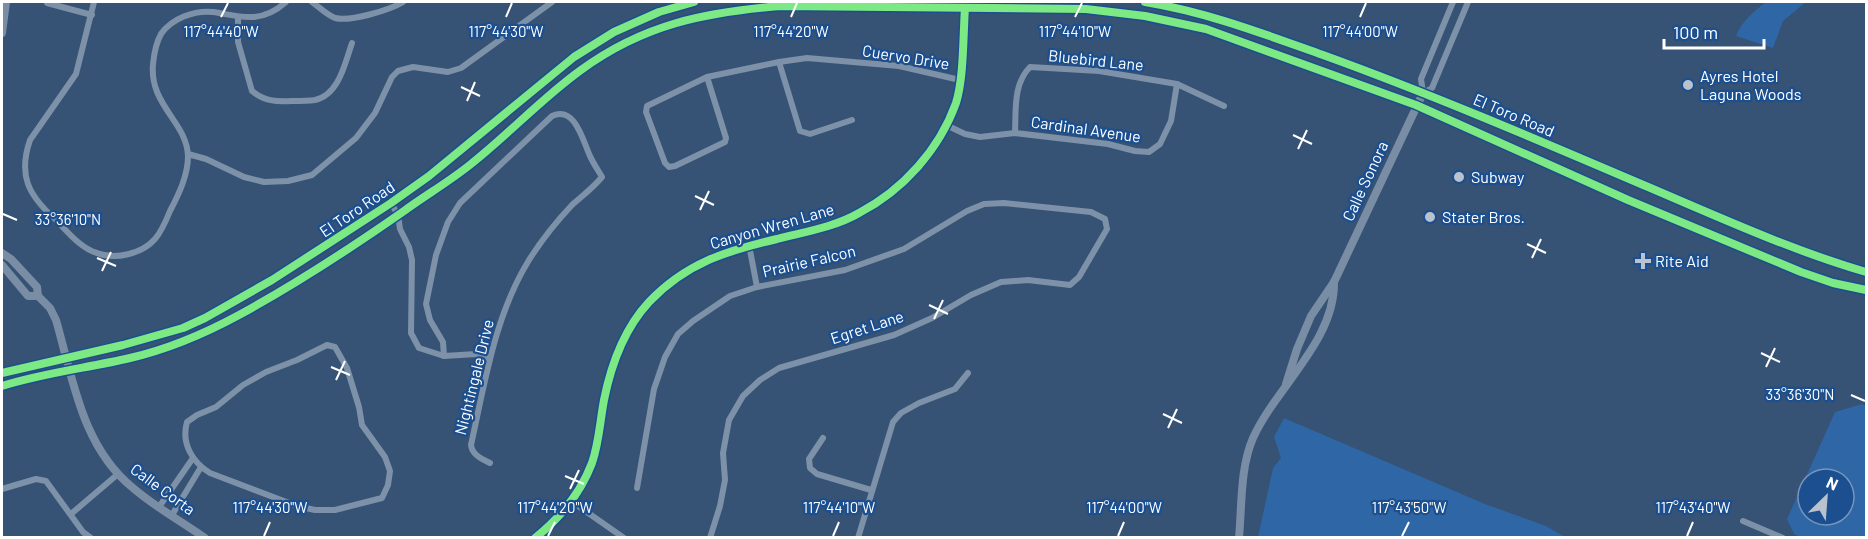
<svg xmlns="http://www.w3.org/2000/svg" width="1868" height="539" font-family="Barlow,sans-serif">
  <rect width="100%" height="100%" fill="#365274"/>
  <g fill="#2f66a5" fill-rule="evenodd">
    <path d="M1766,2H1806L1783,21L1773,48L1736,36C1741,22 1754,11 1766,2Z"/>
    <path d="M1862,404L1866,406V537L1801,538L1794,534L1787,519L1835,412ZM1808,479H1844V515H1808Z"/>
    <polygon points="1284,418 1485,504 1546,526 1565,537 1258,537 1273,468 1281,458 1274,437"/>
  </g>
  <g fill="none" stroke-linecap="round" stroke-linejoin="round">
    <g stroke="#7d92a8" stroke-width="6">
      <path d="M94,2L76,74L30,140C18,175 28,195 55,219C67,231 80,248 97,253C115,260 142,254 155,239C162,231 166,221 170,211C179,194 188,175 188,156C187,122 149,105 153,64C154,54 156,43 161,34C172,18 195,10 213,12C227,14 240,18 254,17C266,16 277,10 286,2"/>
      <path d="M312,2C319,7 327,15 335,18C350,22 390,10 403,2"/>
      <polyline points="1453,2 1421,79 1423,93 1432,88 1468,2"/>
      <polyline points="47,3 92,15"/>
      <path d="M238,17V42L252,91C264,101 276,102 292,101C299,101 308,101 315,100C339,95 345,63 352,43"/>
      <polyline points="779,62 800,131 810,134 852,120"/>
      <polyline points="707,77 726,138 725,142 675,166 669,167 665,163 646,112 647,106 707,77 779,62 807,58 899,66 960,80"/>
      <polyline points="946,125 965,134 980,137 1015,133 1108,144 1135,151 1149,152 1160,144 1171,121 1177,84"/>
      <path d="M1015,133C1016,111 1013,84 1030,67L1099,71L1177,84L1224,106"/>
      <polyline points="188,154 206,159 244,177 264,182 288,181 312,175 356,138 375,113 392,77 398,71 413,67 448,72 461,68 552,2"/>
      <polyline points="391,203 398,215 400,229 409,247 412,260 411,333 419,348 444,356 476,354 490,359"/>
      <polyline points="749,245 757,287"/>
      <path d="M327,345L335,347L347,368L359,407L362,425L385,457L390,471L388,485L382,498L335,510H315L297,506L210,473C192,462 181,443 187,422L197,415L216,407L243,385L266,372L297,360Z"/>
      <path d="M444,356L443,342L430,320L426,304L436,255L448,222L460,203L552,116C575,105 583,141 590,156C593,163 598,170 602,177C593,188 582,196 572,205C556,222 541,241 529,260C495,315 485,382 471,445C472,455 482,459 490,463"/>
      <polyline points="823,438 809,459 810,468 817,474 871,490"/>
      <polyline points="637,488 654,389 665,357 678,334 693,321 730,296 757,287 845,270 904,249 967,211 984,204 1004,203 1091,212 1105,219 1107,229 1079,277 1070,285 1028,280 1001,282 971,295 932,318 894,335 779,368 760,380 743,396 729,420 723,453 725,480 720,506 710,538"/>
      <polyline points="2,489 36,479 46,481 83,532 91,538"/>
      <polyline points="571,501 624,538"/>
      <polyline points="159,507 193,458"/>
      <polyline points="71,514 118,474"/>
      <polyline points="172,515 201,467"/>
      <polyline points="1743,521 1783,538"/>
      <polyline points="858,538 893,422 901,413 919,403 955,389 968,373"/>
    </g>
    <g stroke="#798da4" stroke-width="8">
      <polyline points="2,33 6,2"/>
      <path d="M2,253L11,259L37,287L38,296L50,308L56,320C73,379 82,447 133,488C155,507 181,521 205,538"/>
      <polyline points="2,265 28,296 38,296"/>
      <polyline points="1286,384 1297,349 1311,316 1334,282 1423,93"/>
      <path d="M535,538C559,518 581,493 592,463C598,446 600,427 603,410C609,371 622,333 649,303C697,249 754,247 820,228C871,213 911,183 939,137C946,126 953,114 956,101C963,78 966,26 964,2"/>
      <path d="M1239,538C1242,505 1240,468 1253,438C1276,387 1335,341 1334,282"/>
    </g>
    <g stroke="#7d8ea7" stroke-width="9">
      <path d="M1145,2C1207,12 1264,34 1323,55C1428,93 1531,137 1634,181C1710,213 1787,249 1866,272"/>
      <polyline points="2,373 123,345 183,328 205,318 272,280 391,203 429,176 574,57 614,32 659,12 694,2"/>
      <path d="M2,386C43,373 87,368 130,358C169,349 204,334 239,315C296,284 351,248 404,211C426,195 450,181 471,164C509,134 542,98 581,70C644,24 706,12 781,6L1086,9L1145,16L1206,29L1416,105L1628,200L1801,272L1833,283L1866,290"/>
    </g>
    <g stroke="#1b4f8f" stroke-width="11">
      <g id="cycleway">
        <path d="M1145,2C1207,12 1264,34 1323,55C1428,93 1531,137 1634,181C1710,213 1787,249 1866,272"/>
        <polyline points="2,373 123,345 183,328 205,318 272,280 391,203 429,176 574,57 614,32 659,12 694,2"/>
        <path d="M2,386C43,373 87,368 130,358C169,349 204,334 239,315C296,284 351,248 404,211C426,195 450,181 471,164C509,134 542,98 581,70C644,24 706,12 781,6L1086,9L1145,16L1206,29L1416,105L1628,200L1801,272L1833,283L1866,290"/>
        <path d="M535,538C560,518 581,492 592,463C599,443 600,421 604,400C611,365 624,329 649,302C686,263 726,251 777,239C804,232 835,227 859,213C903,190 939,150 956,103C964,77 963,36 965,8"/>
      </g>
    </g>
    <use href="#cycleway" stroke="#7ce984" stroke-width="8"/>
  </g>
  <path fill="none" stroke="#fff" stroke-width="2" d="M221,17L228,3M506,17L512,3M791,17L797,3M1075,17L1082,3M1360,17L1366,3M461,87L480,96M467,101L475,82M1293,135L1312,144M1298,149L1307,130M695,196L714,205M700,210L709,191M3,214L17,220M1527,244L1546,253M97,258L116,266M1532,258L1541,239M102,271L111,252M929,305L948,314M934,319L943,300M1761,353L1780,362M331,367L350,375M1766,367L1775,348M336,380L345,361M1851,395L1865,401M1163,414L1182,423M1168,428L1177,409M565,476L584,484M570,489L579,470M264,536L270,522M548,536L555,522M833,536L839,522M1118,536L1124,522M1402,536L1409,522M1687,536L1693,522"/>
  <g fill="#b9c2ce" stroke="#1b4f8f" stroke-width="2">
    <circle cx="1688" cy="85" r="6"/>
    <circle cx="1459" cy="177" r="6"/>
    <circle cx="1430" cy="217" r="6"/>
    <path d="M1640 252h6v6h6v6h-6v6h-6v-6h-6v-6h6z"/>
  </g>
  <g text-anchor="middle" stroke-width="4.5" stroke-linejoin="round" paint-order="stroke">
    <g font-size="16" fill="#fff" stroke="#1b4f8f">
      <text transform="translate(906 57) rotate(9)" y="6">Cuervo Drive</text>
      <text transform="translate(1096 60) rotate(6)" y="6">Bluebird Lane</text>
      <text transform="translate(1514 115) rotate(23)" y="6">El Toro Road</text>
      <text transform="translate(1086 129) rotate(8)" y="6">Cardinal Avenue</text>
      <text transform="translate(1365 181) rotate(-65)" y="6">Calle Sonora</text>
      <text transform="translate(357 209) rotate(-34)" y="6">El Toro Road</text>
      <text transform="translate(772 226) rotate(-16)" y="6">Canyon Wren Lane</text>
      <text transform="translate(809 261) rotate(-13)" y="6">Prairie Falcon</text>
      <text transform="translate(867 327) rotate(-18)" y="6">Egret Lane</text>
      <text transform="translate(474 377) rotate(-76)" y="6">Nightingale Drive</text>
      <text transform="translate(163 489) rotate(36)" y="6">Calle Corta</text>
    </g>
    <g font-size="16" fill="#fff" stroke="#1b4f8f" text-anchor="start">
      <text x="1700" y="82">Ayres Hotel<tspan x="1700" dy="18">Laguna Woods</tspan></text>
      <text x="1471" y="183">Subway</text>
      <text x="1442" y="223">Stater Bros.</text>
      <text x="1655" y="267">Rite Aid</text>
    </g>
  </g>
  <g font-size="15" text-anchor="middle" fill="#fff" stroke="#1b4f8f" stroke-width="4.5" stroke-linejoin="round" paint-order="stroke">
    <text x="221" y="37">117°44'40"W</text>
    <text x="506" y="37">117°44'30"W</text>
    <text x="791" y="37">117°44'20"W</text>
    <text x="1075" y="37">117°44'10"W</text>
    <text x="1360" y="37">117°44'00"W</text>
    <text x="68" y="225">33°36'10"N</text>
    <text x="1800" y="400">33°36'30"N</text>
    <text x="270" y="513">117°44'30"W</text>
    <text x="555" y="513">117°44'20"W</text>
    <text x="839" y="513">117°44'10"W</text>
    <text x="1124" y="513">117°44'00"W</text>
    <text x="1409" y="513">117°43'50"W</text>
    <text x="1693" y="513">117°43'40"W</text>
  </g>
  <rect width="1868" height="539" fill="none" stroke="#ffffff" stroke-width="6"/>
  <g transform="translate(1826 497) rotate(25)"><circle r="28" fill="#1b4f8f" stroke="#7695bc" stroke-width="1.5"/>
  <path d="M0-4.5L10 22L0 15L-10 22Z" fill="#b9c2ce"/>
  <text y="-9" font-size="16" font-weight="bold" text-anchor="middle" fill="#ffffff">N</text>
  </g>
  <path d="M1664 39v9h100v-9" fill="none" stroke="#ffffff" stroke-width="3"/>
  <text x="1673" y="39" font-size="18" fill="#ffffff" stroke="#1b4f8f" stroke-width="4.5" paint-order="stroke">100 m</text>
</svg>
